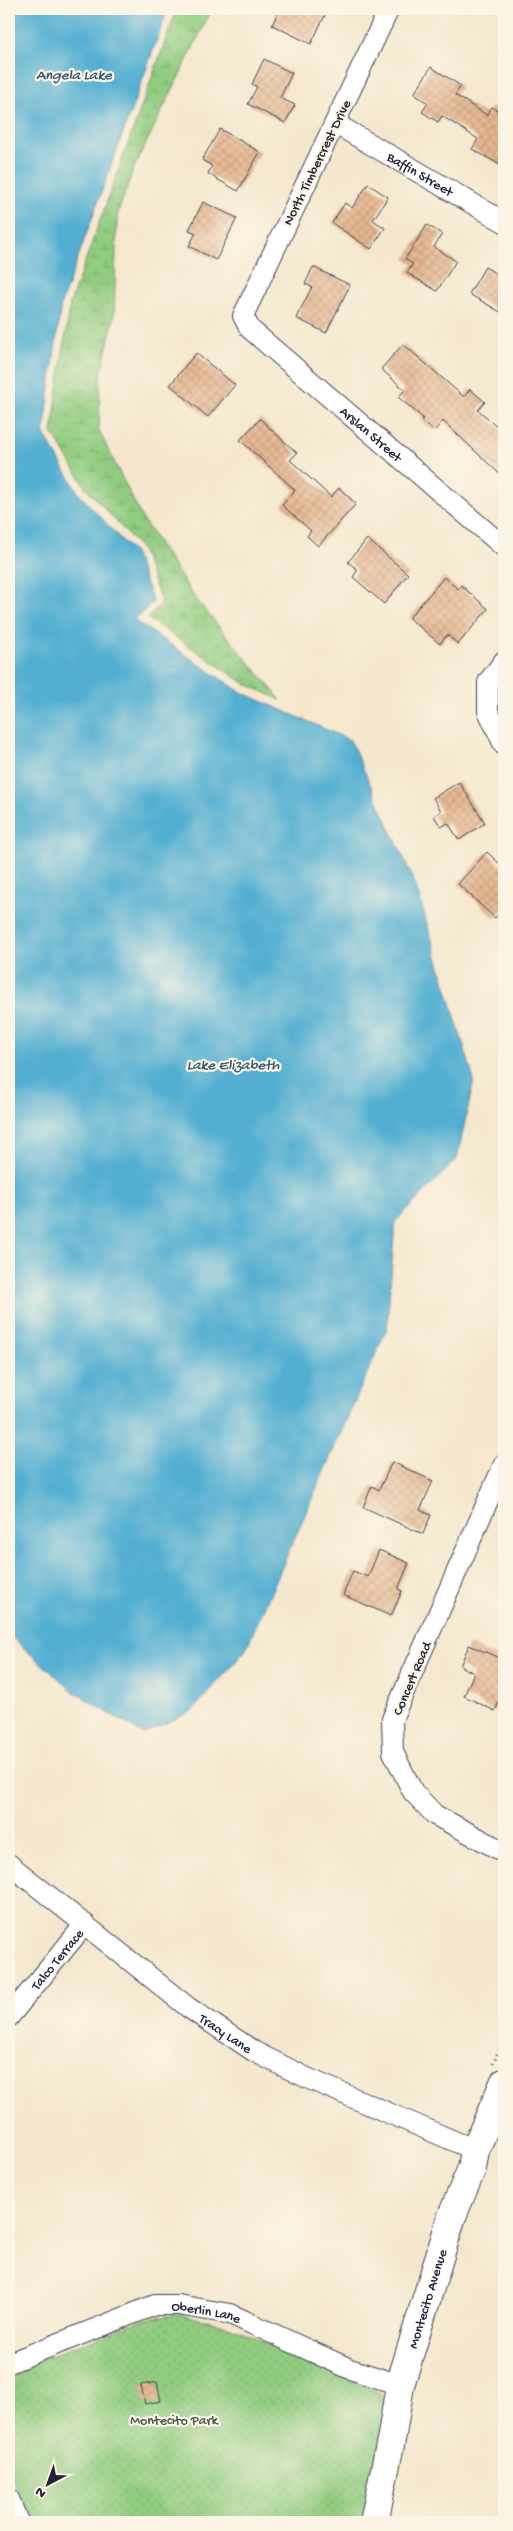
<svg xmlns="http://www.w3.org/2000/svg" width="513" height="2531" font-family="'Gochi Hand',sans-serif">
  <defs>
    <pattern id="wetland-marsh" width="20" height="14" patternUnits="userSpaceOnUse" patternTransform="scale(1.25)"><rect width="20" height="14" fill="#91cc80"/><path d="M1 5h8M5 5V1M11 12h8M15 12V8" fill="none" stroke="#7daf70"/></pattern>
    <pattern id="park-dots" width="8" height="8" patternUnits="userSpaceOnUse" patternTransform="scale(1.25)"><rect width="8" height="8" fill="#91cc80"/><path d="M2 2h.1M6 6h.1" fill="none" stroke="#7daf70" stroke-width="1.8" stroke-linecap="round"/></pattern>
    <pattern id="building-cross-hatch" width="8" height="8" patternUnits="userSpaceOnUse" patternTransform="scale(1.25)"><rect width="8" height="8" fill="#e6b791"/><path d="M0 0l8 8M0 8l8-8" fill="none" stroke="#c59d7e"/></pattern>
  </defs>
  <rect width="100%" height="100%" fill="#fcf5e5"/>
  <filter id="ink" filterUnits="userSpaceOnUse"><feTurbulence type="fractalNoise" baseFrequency=".02" numOctaves="2"/><feDisplacementMap in="SourceGraphic" scale="10" xChannelSelector="R" yChannelSelector="G"/><feConvolveMatrix kernelMatrix="1 2 1 2 8 2 1 2 1" color-interpolation-filters="sRGB"/></filter>
  <filter id="wash" filterUnits="userSpaceOnUse"><feTurbulence type="fractalNoise" baseFrequency=".0096" numOctaves="4" result="noise"/><feDisplacementMap in="SourceGraphic" scale="20" xChannelSelector="R" yChannelSelector="G"/><feGaussianBlur stdDeviation="1.12" result="paint"/><feColorMatrix in="noise" values="0 0 0 0 0 0 0 0 0 0 0 0 0 0 0 0 0 1.4 0 .05"/><feComposite in="paint" operator="in"/></filter>
  <g filter="url(#wash)">
    <rect width="100%" height="100%" fill="#f4e7cd"/>
    <polygon fill="url(#wetland-marsh)" stroke="#5a775e" points="177,9 212,9 133,170 117,216 114,317 100,378 99,431 142,518 195,598 281,700 244,683 147,618 160,605 161,600 141,549 86,488 52,432 70,303"/>
    <polygon fill="url(#park-dots)" stroke="#5a775e" points="178,2314 232,2327 380,2393 388,2412 366,2522 28,2522 9,2471 9,2372 141,2320"/>
    <polygon fill="#53afd1" stroke="#3a6886" points="9,9 168,9 61,304 44,434 79,494 134,553 153,602 134,620 239,691 350,740 415,883 474,1080 457,1159 395,1222 387,1328 245,1651 192,1711 143,1734 74,1692 9,1635"/>
    <g id="blocks">
      <g fill="url(#building-cross-hatch)">
        <polygon points="280,9 328,9 311,44 272,25"/>
        <polygon points="264,59 292,73 280,98 295,105 285,123 248,104 257,87 252,84"/>
        <polygon points="431,67 461,86 455,95 487,115 492,107 504,115 504,167 472,149 478,139 442,116 438,122 422,112 428,103 414,94"/>
        <polygon points="220,129 260,152 238,191 208,174 212,166 202,160"/>
        <polygon points="368,184 388,197 373,220 385,228 371,249 332,223 345,203 352,208"/>
        <polygon points="203,202 237,218 216,260 189,246 196,233 189,230"/>
        <polygon points="427,225 442,234 434,247 456,261 437,291 407,273 413,264 405,259"/>
        <polygon points="313,267 350,285 326,333 296,318 312,287 305,284"/>
        <polygon points="485,267 504,278 504,314 469,294"/>
        <polygon points="403,344 464,397 470,389 485,402 478,410 504,432 504,478 443,421 434,431 421,421 423,418 398,397 405,390 381,369"/>
        <polygon points="196,353 235,385 208,417 170,385"/>
        <polygon points="260,419 297,453 290,460 331,497 339,488 356,504 318,546 307,536 311,531 282,505 295,490 240,440"/>
        <polygon points="367,539 408,574 384,604 353,577 358,570 348,562"/>
        <polygon points="444,577 458,589 461,585 488,609 458,644 447,635 440,644 409,618"/>
        <polygon points="459,782 485,823 459,840 448,823 441,827 434,816 441,811 433,798"/>
        <polygon points="487,852 504,868 504,908 495,918 458,884"/>
        <polygon points="392,1462 433,1481 420,1510 431,1515 423,1534 363,1507 372,1486 379,1490"/>
        <polygon points="379,1550 409,1563 398,1589 402,1591 391,1616 343,1595 353,1571 368,1577"/>
        <polygon points="469,1645 504,1660 504,1691 495,1711 464,1696 474,1673 460,1666"/>
        <polygon points="157,2382 161,2401 145,2404 141,2385"/>
      </g>
    </g>
  </g>
  <g filter="url(#ink)">
    <use href="#blocks" fill-opacity="0" stroke="#424051" stroke-width="1"/>
    <g fill="none" stroke-linecap="round" stroke-linejoin="round">
      <g stroke="#424051" stroke-width="22">
        <g id="street">
          <path id="s1" d="M389,9L243,316L250,329L504,547"/>
          <path id="s2" d="M336,124L504,222"/>
          <polyline points="504,661 488,682 488,711 504,745"/>
          <polyline points="504,1464 392,1719 393,1752 413,1792 435,1815 504,1852"/>
          <path id="s3" d="M9,1864L189,2008L255,2052L307,2078L475,2150"/>
          <path id="s4" d="M9,2017L85,1924"/>
          <path id="s5" d="M9,2363L155,2305H178L230,2314L350,2369L400,2385"/>
          <polyline points="9,2499 18,2522"/>
        </g>
      </g>
      <g stroke="#424051" stroke-width="30">
        <g id="secondary">
          <path id="s6" d="M374,2522L392,2435L400,2385L452,2216L472,2168L475,2150L504,2083"/>
        </g>
      </g>
      <polyline stroke="#424051" stroke-width="3" stroke-dasharray="1 4" stroke-linecap="butt" points="493,2064 504,2038"/>
      <use href="#street" stroke="#fff" stroke-width="20"/>
      <use href="#secondary" stroke="#fff" stroke-width="28"/>
    </g>
  </g>
  <g text-anchor="middle" stroke-width="4.5" stroke-linejoin="round" paint-order="stroke">
    <g font-size="14" fill="#22223b" stroke="#fcf5e5">
      <text transform="translate(316 162) rotate(-64)" y="5">North Timbercrest Drive</text>
      <text dy="5" stroke="none"><textPath href="#s2" startOffset="98">Baffin Street</textPath></text>
      <text dy="5" stroke="none"><textPath href="#s1" startOffset="515">Arslan Street</textPath></text>
      <text transform="translate(411 1678) rotate(-67)" y="5">Concert Road</text>
      <text dy="5" stroke="none"><textPath href="#s4" startOffset="75">Talco Terrace</textPath></text>
      <text dy="5" stroke="none"><textPath href="#s3" startOffset="275">Tracy Lane</textPath></text>
      <text dy="5" stroke="none"><textPath href="#s6" startOffset="230">Montecito Avenue</textPath></text>
      <text dy="5" stroke="none"><textPath href="#s5" startOffset="209">Oberlin Lane</textPath></text>
    </g>
    <g font-size="14" fill="#435550" stroke="#fcf5e5">
      <text x="174" y="2424">Montecito Park</text>
    </g>
    <g font-size="15" font-style="italic" fill="#365a77" stroke="#fcf5e5">
      <text x="74" y="79">Angela Lake</text>
      <text x="233" y="1069">Lake Elizabeth</text>
    </g>
  </g>
  <rect width="513" height="2531" fill="none" stroke="#fcf5e5" stroke-width="30"/>
  <g transform="translate(48 2484) rotate(221)" stroke="#fcf5e5" stroke-width="4" paint-order="stroke">
  <path d="M0-4L9 19L0 12L-9 19Z" fill="#22223b"/>
  <text y="-8" font-size="14" font-weight="bold" text-anchor="middle" fill="#22223b">N</text>
  </g>
</svg>
